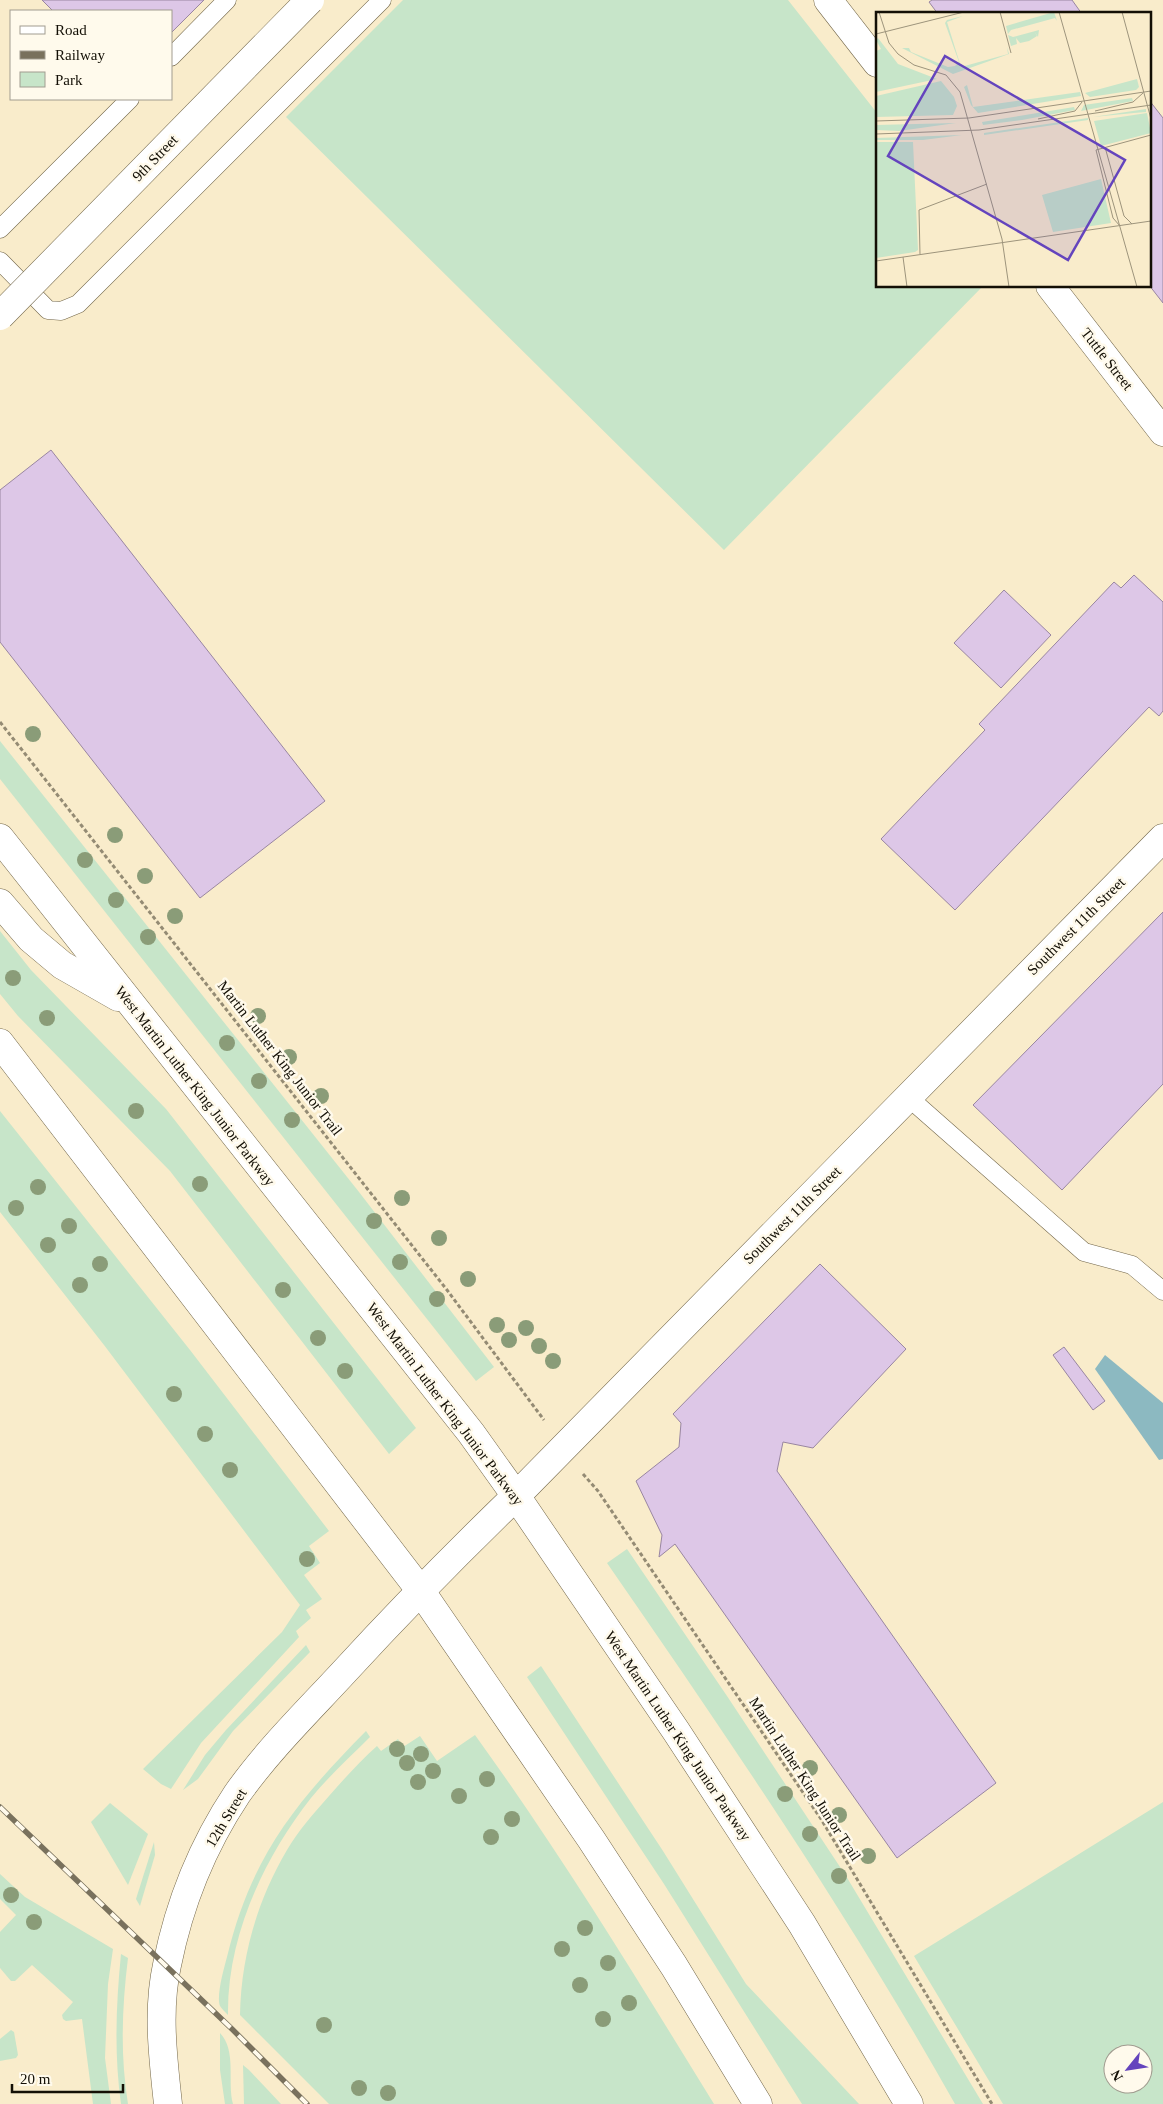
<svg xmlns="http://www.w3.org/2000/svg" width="1163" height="2104" font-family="Georgia,serif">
  <rect width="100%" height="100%" fill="#f9eccb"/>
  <g fill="#c7e5c9" fill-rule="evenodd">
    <polygon points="403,0 788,0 877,113 877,286 983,286 724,550 286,117"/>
    <polygon points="0,741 359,1192 494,1367 476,1381 0,779"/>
    <polygon points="0,931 31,970 166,1109 416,1428 389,1454 170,1171 18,1016 0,994"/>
    <polygon points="0,1111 190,1350 329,1531 309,1546 320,1563 304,1575 322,1599 306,1610 311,1618 296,1631 299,1637 201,1743 171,1789 161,1784 143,1769 282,1632 300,1605 104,1345 0,1212"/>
    <path d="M627,1549L727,1696L846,1876L983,2104H955C850,1917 729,1739 607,1563Z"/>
    <polygon points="306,1645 310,1652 233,1731 198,1779 183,1790 205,1755 226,1730"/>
    <polygon points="541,1666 663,1851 746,1984 859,2104 802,2104 664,1884 527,1677"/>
    <path d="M366,1731L370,1737C350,1757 329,1776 311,1798C264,1858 227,1936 228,2015C225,2012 222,2009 220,2006C216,1996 224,1968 227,1957C251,1857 295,1803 366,1731Z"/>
    <path d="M475,1735C561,1854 637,1979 714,2104H329L240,2015C241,1957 257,1901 287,1850C298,1831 314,1813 329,1796C344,1779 360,1761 377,1746L381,1751L398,1739L403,1747L420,1736L437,1761Z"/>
    <path d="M1163,1802V2104H1003L914,1956ZM1113,2054H1143V2084H1113Z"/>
    <polygon points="110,1803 148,1834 128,1885 91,1822"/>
    <polygon points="154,1842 155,1855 140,1906 136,1899"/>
    <polygon points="0,1874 25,1897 113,1949 108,1984 105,2058 111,2104 93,2104 82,2019 66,2021 63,2019 62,2015 73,2002 32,1965 15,1981 11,1981 0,1968 0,1932 16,1915 0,1899"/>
    <path d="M121,1954L128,1958C122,2007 120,2055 128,2104H121C114,2054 116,2004 121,1954Z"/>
    <polygon points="11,2030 14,2032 18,2055 16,2058 0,2061 0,2039"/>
    <path d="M220,2033C237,2051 227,2082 233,2104H225L220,2070Z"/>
    <polygon points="243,2065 249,2070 281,2104 244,2104"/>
  </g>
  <polygon fill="#8cb9c1" points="1105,1355 1163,1403 1163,1459 1159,1460 1095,1369"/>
  <g fill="#ddc7e7" stroke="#9986a1">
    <polygon points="42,0 204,0 171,33 171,11 53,11"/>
    <polygon points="932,0 1072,0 1082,14 938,14 929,2"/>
    <polygon points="1149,100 1163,118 1163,303 1149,285"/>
    <polygon points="51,450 325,801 200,898 0,642 0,490"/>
    <polygon points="1134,575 1163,602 1163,711 1159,716 1149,707 955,910 881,839 985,730 979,724 1114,582 1121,588"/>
    <polygon points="1004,590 1051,635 1001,688 954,643"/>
    <polygon points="1163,912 1163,1084 1062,1190 973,1105"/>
    <polygon points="820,1264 906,1349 813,1448 783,1442 777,1471 996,1783 897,1858 675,1544 659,1557 662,1535 636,1481 679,1447 681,1423 673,1414"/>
    <polygon points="1064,1347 1105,1401 1093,1410 1053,1355"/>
  </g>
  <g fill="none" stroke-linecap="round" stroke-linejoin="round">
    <g stroke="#73674a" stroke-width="19">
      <g id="service">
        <polyline points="171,57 227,0"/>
        <polyline points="0,229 130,99"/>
        <polyline points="0,261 48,310 61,311 78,304 382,0"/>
        <polyline points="908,1097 1084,1252 1132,1265 1163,1291"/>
      </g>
    </g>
    <g stroke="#73674a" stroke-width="29">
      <g id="tertiary">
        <polyline points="828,0 877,63"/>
        <polyline points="1050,286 1163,432"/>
        <path d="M168,2104C163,2058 157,2010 167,1965C179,1905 203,1845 237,1794C268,1750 308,1711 344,1672C400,1611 457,1553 516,1496L1163,838"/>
      </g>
    </g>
    <g stroke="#73674a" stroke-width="29">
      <g id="primary">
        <polyline points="0,838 471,1433 516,1496 676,1731 802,1924 909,2104"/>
        <polyline points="0,903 31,939 62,965 118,997"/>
        <polyline points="0,1043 420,1590 591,1839 674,1966 758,2104"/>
      </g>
    </g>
    <g stroke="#948b74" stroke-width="3" stroke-dasharray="4 2.5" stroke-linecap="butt">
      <polyline points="0,722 447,1290 544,1420"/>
      <polyline points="583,1474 598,1491 821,1819 992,2104"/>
    </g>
    <use href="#service" stroke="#fff" stroke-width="18"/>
    <use href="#tertiary" stroke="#fff" stroke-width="28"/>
    <use href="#primary" stroke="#fff" stroke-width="28"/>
    <g stroke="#79715d" stroke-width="5.5">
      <polyline id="rail" points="0,1807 232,2029 307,2104"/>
    </g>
    <use href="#rail" stroke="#fffaec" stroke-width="4" stroke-dasharray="11" stroke-linecap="butt"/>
    <g stroke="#73674a" stroke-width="29" stroke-linecap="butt">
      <polyline id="secondary-bridge" points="0,316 310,0"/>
    </g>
    <use href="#secondary-bridge" stroke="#fff" stroke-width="28"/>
  </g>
  <g fill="#8a9c78">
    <circle cx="33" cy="734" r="8"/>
    <circle cx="115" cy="835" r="8"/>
    <circle cx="85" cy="860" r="8"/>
    <circle cx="145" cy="876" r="8"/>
    <circle cx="116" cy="900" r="8"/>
    <circle cx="175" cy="916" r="8"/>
    <circle cx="148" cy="937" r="8"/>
    <circle cx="13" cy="978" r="8"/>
    <circle cx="258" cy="1016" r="8"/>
    <circle cx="47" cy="1018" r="8"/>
    <circle cx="227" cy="1043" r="8"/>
    <circle cx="289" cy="1057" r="8"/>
    <circle cx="259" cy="1081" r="8"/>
    <circle cx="321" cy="1096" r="8"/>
    <circle cx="136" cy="1111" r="8"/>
    <circle cx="292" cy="1120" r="8"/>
    <circle cx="200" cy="1184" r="8"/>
    <circle cx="38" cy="1187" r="8"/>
    <circle cx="402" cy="1198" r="8"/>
    <circle cx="16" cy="1208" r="8"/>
    <circle cx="374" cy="1221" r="8"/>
    <circle cx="69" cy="1226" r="8"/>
    <circle cx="439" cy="1238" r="8"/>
    <circle cx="48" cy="1245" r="8"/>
    <circle cx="400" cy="1262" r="8"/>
    <circle cx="100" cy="1264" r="8"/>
    <circle cx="468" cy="1279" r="8"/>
    <circle cx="80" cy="1285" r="8"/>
    <circle cx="283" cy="1290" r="8"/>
    <circle cx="437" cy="1299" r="8"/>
    <circle cx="497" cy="1325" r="8"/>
    <circle cx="526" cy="1328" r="8"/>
    <circle cx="318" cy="1338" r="8"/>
    <circle cx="509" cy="1340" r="8"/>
    <circle cx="539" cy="1346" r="8"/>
    <circle cx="553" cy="1361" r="8"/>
    <circle cx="345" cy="1371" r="8"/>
    <circle cx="174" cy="1394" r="8"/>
    <circle cx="205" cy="1434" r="8"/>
    <circle cx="230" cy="1470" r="8"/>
    <circle cx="307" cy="1559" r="8"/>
    <circle cx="397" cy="1749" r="8"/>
    <circle cx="421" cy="1754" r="8"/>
    <circle cx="407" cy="1763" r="8"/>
    <circle cx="810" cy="1768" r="8"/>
    <circle cx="433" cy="1771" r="8"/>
    <circle cx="487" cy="1779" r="8"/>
    <circle cx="418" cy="1782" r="8"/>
    <circle cx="785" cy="1794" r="8"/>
    <circle cx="459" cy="1796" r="8"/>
    <circle cx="839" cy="1815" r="8"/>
    <circle cx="512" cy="1819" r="8"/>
    <circle cx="810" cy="1834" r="8"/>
    <circle cx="491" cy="1837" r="8"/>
    <circle cx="868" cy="1856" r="8"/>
    <circle cx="839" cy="1876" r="8"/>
    <circle cx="11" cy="1895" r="8"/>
    <circle cx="34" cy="1922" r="8"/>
    <circle cx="585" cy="1928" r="8"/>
    <circle cx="562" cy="1949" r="8"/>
    <circle cx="608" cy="1963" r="8"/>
    <circle cx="580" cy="1985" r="8"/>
    <circle cx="629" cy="2003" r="8"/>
    <circle cx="603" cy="2019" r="8"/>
    <circle cx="324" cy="2025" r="8"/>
    <circle cx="359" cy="2088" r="8"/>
    <circle cx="388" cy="2093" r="8"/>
  </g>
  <g text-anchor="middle" stroke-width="5" stroke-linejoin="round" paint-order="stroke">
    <g font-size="15" fill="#130f05" stroke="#fffaec">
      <text transform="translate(155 158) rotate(-46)" y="5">9th Street</text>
      <text transform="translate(1107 359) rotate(52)" y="5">Tuttle Street</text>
      <text transform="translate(1076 926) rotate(-45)" y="5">Southwest 11th Street</text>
      <text transform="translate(280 1058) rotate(52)" y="5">Martin Luther King Junior Trail</text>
      <text transform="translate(195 1086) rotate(52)" y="5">West Martin Luther King Junior Parkway</text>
      <text transform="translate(792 1215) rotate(-45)" y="5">Southwest 11th Street</text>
      <text transform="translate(445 1404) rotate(53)" y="5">West Martin Luther King Junior Parkway</text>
      <text transform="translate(678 1736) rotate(56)" y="5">West Martin Luther King Junior Parkway</text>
      <text transform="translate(805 1779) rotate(57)" y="5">Martin Luther King Junior Trail</text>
      <text transform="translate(226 1818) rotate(-59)" y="5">12th Street</text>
    </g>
  </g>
  <g transform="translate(876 12)">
    <rect width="275" height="275" fill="#f9eccb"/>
    <path d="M178,0L181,9L179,6L135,18L132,22L130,14ZM87,4L71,10L85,55L132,42L131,35L133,42L77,62L26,36H33L35,40L72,55L79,54L83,50L69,11L71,8ZM163,18L162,25L159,20L161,24L153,29L151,24L153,29L144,31L140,26L141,32L135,34L132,23L137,25ZM2,26L22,52L61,67L0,80V39L5,37L0,28ZM261,67L263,75L260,78L214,85L209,81ZM65,69L78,85L81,94L77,103L0,105V84ZM91,73L97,95L204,80L205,84L102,101L95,93L88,75ZM256,86L257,89L205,99L208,93ZM198,95L199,98L146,108L107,113L106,110ZM270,97V100L258,101L217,105ZM271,101L275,121L225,134L218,109ZM212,106V108L108,123V121ZM80,111L23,119L0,118V113ZM86,123L47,128H0V126ZM0,130H37L42,238L39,240L0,246ZM225,167L235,211L177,220L166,183Z" fill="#c7e5c9"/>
    <path fill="none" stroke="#9d947c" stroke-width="1" d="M3,0L13,31L22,42L38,53L70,63L84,80L126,227L133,275M124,0L135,41M183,0L261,275M246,0L275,107M0,22L88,0M219,99L257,90L267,81M162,107L199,99L206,90M0,109L93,106L275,79M0,122L103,118L275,93M229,135L248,204L256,212M244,214L237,206L220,138L275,123M44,242L43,198L111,172M27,245L31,275M0,249L275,209"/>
    <path fill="#6444bd" fill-opacity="0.15" stroke="#6444bd" stroke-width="2.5" d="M69,44L249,148L192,248L12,144Z"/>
    <rect width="275" height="275" fill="none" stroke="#130f05" stroke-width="2.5"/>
  </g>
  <rect x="10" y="10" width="162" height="90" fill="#fffaec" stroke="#a19c90"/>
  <rect x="20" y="26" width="25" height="8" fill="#ffffff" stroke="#a19c90"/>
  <text x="55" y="35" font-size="15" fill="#130f05">Road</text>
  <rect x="20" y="51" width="25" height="8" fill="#79715d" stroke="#a19c90"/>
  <text x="55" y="60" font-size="15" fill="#130f05">Railway</text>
  <rect x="20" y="72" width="25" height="15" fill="#c7e5c9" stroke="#a19c90"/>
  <text x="55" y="85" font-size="15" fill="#130f05">Park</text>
  <g transform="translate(1128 2069) rotate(240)"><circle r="24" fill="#fffaec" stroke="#a19c90"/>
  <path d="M0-4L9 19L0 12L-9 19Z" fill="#6444bd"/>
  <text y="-8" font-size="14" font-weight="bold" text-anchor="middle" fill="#130f05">N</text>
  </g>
  <path d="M12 2084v8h111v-8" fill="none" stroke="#130f05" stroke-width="2.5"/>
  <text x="20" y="2084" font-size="15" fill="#130f05" stroke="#fffaec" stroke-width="4" paint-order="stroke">20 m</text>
</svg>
